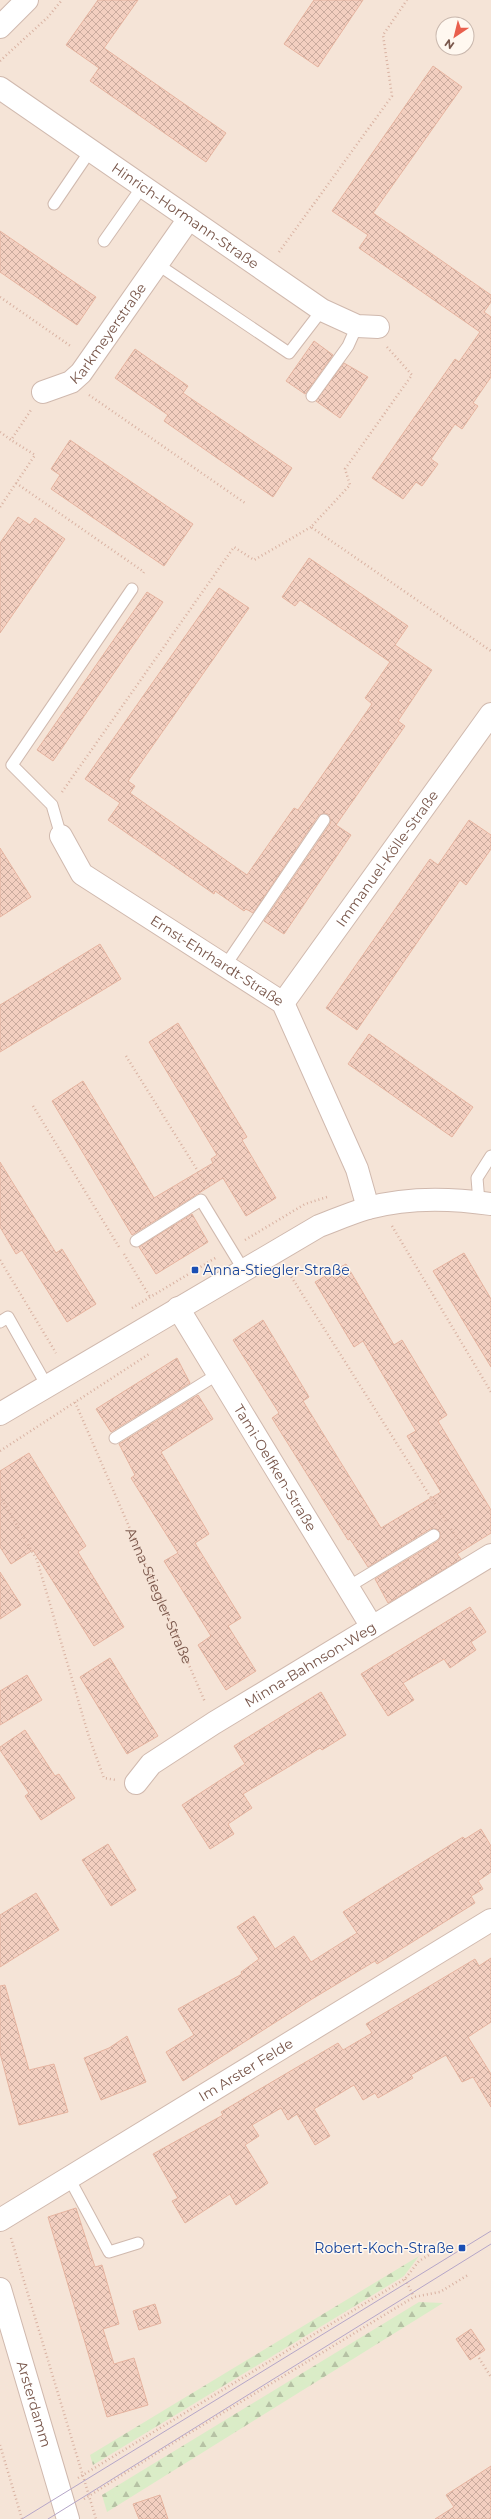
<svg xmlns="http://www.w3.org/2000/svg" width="491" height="2519" font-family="Montserrat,sans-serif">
  <defs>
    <pattern id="forest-firs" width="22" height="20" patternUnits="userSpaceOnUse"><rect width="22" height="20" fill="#daecc7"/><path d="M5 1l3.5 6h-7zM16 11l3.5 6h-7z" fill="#b6c2a4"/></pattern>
    <pattern id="building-cross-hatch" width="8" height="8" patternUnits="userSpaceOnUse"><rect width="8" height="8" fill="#f3cfc0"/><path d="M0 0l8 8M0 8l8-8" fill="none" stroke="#caab9e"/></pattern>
  </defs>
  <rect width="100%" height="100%" fill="#fdf3e9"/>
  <path fill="#f5e4d7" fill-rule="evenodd" d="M0,0H491V2519H0ZM443,24H467V48H443Z"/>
  <g fill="url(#forest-firs)">
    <polygon points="419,2256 404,2276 93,2465 90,2455"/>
    <polygon points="419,2302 443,2303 107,2512 102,2495"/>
  </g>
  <g fill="url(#building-cross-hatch)" stroke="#e6b4a0">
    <polygon points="98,0 138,0 104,48 226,133 206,162 90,81 99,68 66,45"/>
    <polygon points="314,0 363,0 318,67 284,44"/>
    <polygon points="433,66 462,87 373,213 491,295 491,302 484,312 491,317 491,377 473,403 478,406 462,429 455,424 431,459 438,464 422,486 416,482 403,499 372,478 455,359 459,362 480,332 359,248 368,235 332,211"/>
    <polygon points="0,231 96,297 77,325 0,272"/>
    <polygon points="314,341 333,355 305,394 286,381"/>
    <polygon points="135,349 188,386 183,393 292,468 273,497 164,421 168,415 115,378"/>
    <polygon points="344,363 368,377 340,418 316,401"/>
    <polygon points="70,440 193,524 164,566 51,489 60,475 51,469"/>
    <polygon points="18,517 30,525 35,518 65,539 0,633 0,543"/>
    <polygon points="309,558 408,626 395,645 432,670 398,721 405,726 336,825 351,835 284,934 264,921 330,824 331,820 328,814 324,813 318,816 253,913 246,909 244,911 215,891 214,894 108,820 120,803 85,779 219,588 249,608 128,781 135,786 130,793 247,875 294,808 298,810 372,704 365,698 390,662 300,600 295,606 282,597"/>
    <polygon points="147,592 163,602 53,761 37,750"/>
    <polygon points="469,820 491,835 491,849 466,885 460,880 357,1030 326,1008 430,859 438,865"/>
    <polygon points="0,848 31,897 0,917"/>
    <polygon points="100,944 121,979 0,1052 0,1005"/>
    <polygon points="178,1023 247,1137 242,1140 276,1198 246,1216 223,1178 132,1235 52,1101 83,1081 154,1198 213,1163 211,1159 217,1155 149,1042"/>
    <polygon points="369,1034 473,1107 452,1137 348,1064"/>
    <polygon points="0,1162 56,1253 62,1249 96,1304 67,1322 22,1250 16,1254 0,1227"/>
    <polygon points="192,1214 208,1242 156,1274 139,1247"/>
    <polygon points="464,1253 491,1299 491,1367 433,1271"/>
    <polygon points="346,1264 394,1345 402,1340 447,1415 438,1421 491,1510 491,1533 457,1554 461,1559 388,1603 375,1579 438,1541 440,1538 440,1532 437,1529 430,1529 368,1567 350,1539 348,1540 272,1418 279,1413 233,1340 263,1320 309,1397 303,1401 381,1528 441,1492 407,1436 416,1431 363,1341 354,1347 315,1282"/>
    <polygon points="177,1358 190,1383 111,1432 96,1409"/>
    <polygon points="198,1395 213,1419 161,1452 209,1534 195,1543 241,1618 228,1626 256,1671 226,1690 198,1645 211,1636 164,1561 178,1553 131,1478 135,1475 119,1444"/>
    <polygon points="29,1453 86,1546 78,1552 124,1627 94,1646 33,1550 11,1564 0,1547 0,1471"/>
    <polygon points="0,1572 21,1605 0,1619"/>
    <polygon points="470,1607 486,1632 471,1642 476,1650 450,1668 444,1659 403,1683 414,1700 388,1716 361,1674"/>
    <polygon points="110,1658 158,1736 127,1754 80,1677"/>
    <polygon points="27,1675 42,1700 0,1725 0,1691"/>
    <polygon points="321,1692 346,1735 322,1750 320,1748 243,1794 252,1808 228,1824 234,1834 210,1849 182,1805 245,1764 234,1746"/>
    <polygon points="25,1730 55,1776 59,1774 75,1798 41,1820 25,1796 29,1793 0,1750 0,1747"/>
    <polygon points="481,1829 491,1846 491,1872 478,1881 483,1889 471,1896 475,1903 377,1964 375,1961 312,1999 183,2081 166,2052 194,2035 178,2009 242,1974 241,1972 259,1959 237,1927 254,1916 275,1949 294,1936 311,1962 357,1933 343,1912 463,1837 465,1839"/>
    <polygon points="108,1844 136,1890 111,1906 82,1860"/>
    <polygon points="36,1893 59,1930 0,1967 0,1915"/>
    <polygon points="491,1958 491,2022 468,2037 491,2074 491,2107 473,2077 462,2082 446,2055 411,2075 413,2078 378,2098 375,2093 363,2100 354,2085 314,2109 330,2136 315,2145 297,2114 288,2120 281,2108 252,2125 259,2136 245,2145 268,2183 236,2205 230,2194 185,2223 172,2201 178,2198 153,2154 223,2115 221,2112 338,2043 343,2050 372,2033 366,2024 475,1959 479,1966"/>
    <polygon points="5,1985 29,2070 54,2064 68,2112 19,2125 0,2053 0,1986"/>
    <polygon points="127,2036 146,2082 101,2100 84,2058 109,2048"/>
    <polygon points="76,2208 95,2267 102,2265 119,2324 103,2329 114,2364 134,2358 148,2405 107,2417 48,2217"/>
    <polygon points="155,2304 161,2323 139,2330 133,2311"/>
    <polygon points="471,2329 485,2350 470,2360 456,2339"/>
    <polygon points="491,2466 491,2519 435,2519 454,2507 446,2495"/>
    <polygon points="160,2495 168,2519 139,2519 133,2504"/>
  </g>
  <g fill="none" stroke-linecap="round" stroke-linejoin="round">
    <g stroke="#d0b9ae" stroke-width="13">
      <g id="service">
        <polyline points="54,204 90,151"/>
        <polyline points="104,241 142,187"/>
        <polyline points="157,264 289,353 322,310"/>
        <polyline points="312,396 348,346 357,326"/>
        <polyline points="61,836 52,805 12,765 132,589"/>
        <polyline points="225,966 324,820"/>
        <polyline points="479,1202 477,1178 491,1156"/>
        <polyline points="136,1241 201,1200 243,1269"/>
        <polyline points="0,1322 8,1317 47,1386"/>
        <polyline points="115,1438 218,1374"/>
        <polyline points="348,1587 434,1535"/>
        <polyline points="69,2178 109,2252 138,2243"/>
      </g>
    </g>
    <g stroke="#d0b9ae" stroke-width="24">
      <g id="minor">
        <polyline points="0,27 27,0"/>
        <path id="s2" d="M0,88L322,310L357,326L378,327"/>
        <path id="s3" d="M43,392L71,382L81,373L188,220"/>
        <path id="s4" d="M61,836L82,874L283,1003L357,1169L368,1208"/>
        <path id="s5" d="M283,1003L491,714"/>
        <path id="s6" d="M178,1308L372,1627"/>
        <path d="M0,1414L319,1226C335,1220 351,1213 368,1208C408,1197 450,1198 491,1204"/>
        <path id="s7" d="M136,1783L151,1764L214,1723L491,1555"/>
        <path id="s8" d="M0,2220L491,1920"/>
      </g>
    </g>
    <g stroke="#d0b9ae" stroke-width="24">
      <g id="tertiary">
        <path id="s9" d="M0,2289L68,2519"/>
      </g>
    </g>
    <g stroke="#d9b2a2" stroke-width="2.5" stroke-dasharray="1 3" stroke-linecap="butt">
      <polyline points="0,61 48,17 62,0"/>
      <polyline points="279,252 392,96 383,35 407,0"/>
      <polyline points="0,297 72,347"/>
      <polyline points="387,347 412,375 345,469 350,485 311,527 491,651"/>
      <polyline points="89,395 245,503"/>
      <polyline points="0,432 11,440 31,410"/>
      <polyline points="16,483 144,572 142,575"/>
      <polyline points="0,507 35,455 11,440"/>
      <polyline points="62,792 234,547 254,560 311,527"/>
      <polyline points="126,1056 206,1184"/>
      <polyline points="33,1106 119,1247"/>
      <polyline points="392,1226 491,1392"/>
      <polyline points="245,1240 305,1204 327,1197"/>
      <polyline points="124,1254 150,1297"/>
      <polyline points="0,1260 56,1353"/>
      <polyline points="287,1270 447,1523"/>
      <polyline points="132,1308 217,1257"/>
      <path id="s1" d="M75,1402L205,1702"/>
      <polyline points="0,1451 149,1354"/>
      <polyline points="0,1496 37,1560 89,1737 104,1778 116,1780"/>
      <polyline points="451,1529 462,1546"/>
      <polyline points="11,2238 96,2519"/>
      <polyline points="405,2279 414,2297"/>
      <polyline points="479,2358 491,2377"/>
      <polyline points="0,2445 22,2519"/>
      <polyline points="78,2478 405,2279 419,2261 447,2244"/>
      <polyline points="84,2499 173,2443 414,2297 440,2292 468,2275"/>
    </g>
    <use href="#service" stroke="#fff" stroke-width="11"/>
    <use href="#minor" stroke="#fff" stroke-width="22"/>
    <use href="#tertiary" stroke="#fff" stroke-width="22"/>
    <g stroke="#b5a6c8" stroke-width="1">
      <polyline points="22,2519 491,2231"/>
      <polyline points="48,2519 491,2244"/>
    </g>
  </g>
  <g fill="#1a4fb4" stroke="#fff8f0" stroke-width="1.5">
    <rect x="191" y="1266" width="8" height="8" rx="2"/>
    <rect x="458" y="2244" width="8" height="8" rx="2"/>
  </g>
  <g text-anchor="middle" stroke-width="3" stroke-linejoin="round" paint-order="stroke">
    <g font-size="14" fill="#79574b" stroke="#fff8f0">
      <text dy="5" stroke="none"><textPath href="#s2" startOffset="225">Hinrich-Hormann-Straße</textPath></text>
      <text dy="5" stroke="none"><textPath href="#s3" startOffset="91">Karkmeyerstraße</textPath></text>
      <text dy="5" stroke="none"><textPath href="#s5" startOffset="178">Immanuel-Kölle-Straße</textPath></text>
      <text dy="5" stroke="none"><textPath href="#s4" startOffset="204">Ernst-Ehrhardt-Straße</textPath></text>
      <text dy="5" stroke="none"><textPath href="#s6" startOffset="187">Tami-Oelfken-Straße</textPath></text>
      <text dy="5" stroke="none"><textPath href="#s1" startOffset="211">Anna-Stiegler-Straße</textPath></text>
      <text dy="5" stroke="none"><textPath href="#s7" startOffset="212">Minna-Bahnson-Weg</textPath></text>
      <text dy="5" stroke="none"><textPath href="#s8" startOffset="288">Im Arster Felde</textPath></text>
      <text dy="5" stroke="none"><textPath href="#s9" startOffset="120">Arsterdamm</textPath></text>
    </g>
    <g font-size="14" fill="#164399" stroke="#fff8f0" text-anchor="start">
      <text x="203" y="1275">Anna-Stiegler-Straße</text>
      <text x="454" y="2253" text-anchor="end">Robert-Koch-Straße</text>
    </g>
  </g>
  <g transform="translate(455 36) rotate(215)"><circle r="19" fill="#fff8f0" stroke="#c9b8ae"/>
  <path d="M0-3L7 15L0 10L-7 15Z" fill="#e95f4d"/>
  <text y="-6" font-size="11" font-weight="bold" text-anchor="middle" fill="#79574b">N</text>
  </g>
</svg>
